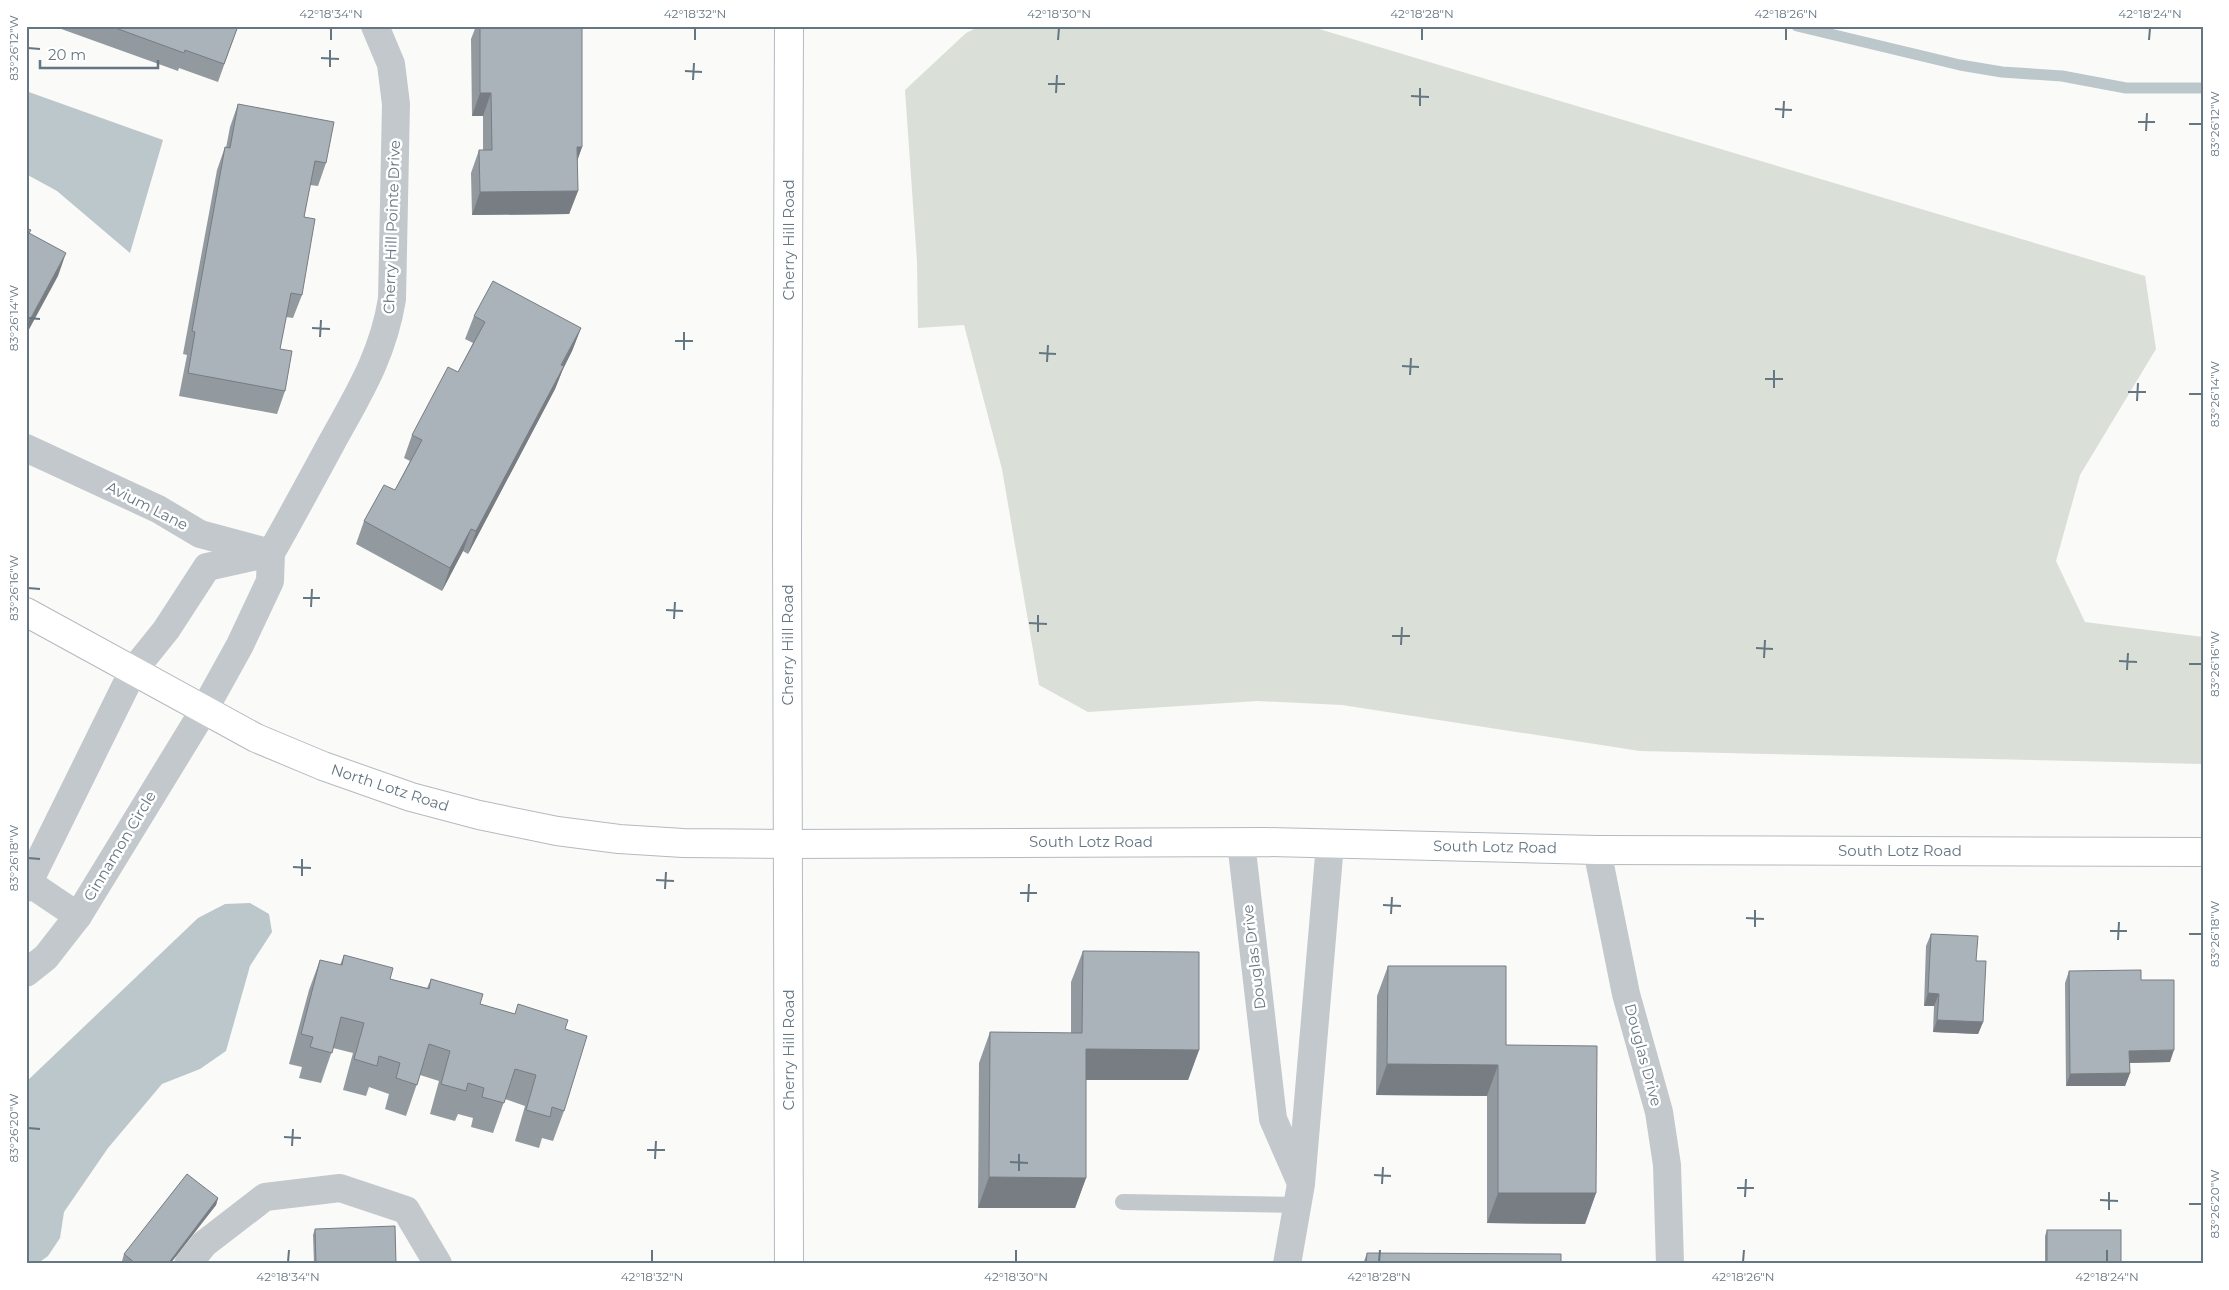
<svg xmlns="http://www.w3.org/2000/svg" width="2229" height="1290" font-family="Montserrat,sans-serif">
  <rect width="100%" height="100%" fill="#fafaf8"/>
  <polygon fill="#dadfd7" points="980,26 1309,26 2145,276 2156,349 2080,475 2056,561 2085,622 2203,637 2203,764 1640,751 1342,705 1257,701 1088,712 1039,685 1002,469 964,325 918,328 917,262 905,90 966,33"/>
  <g fill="#bbc7cb">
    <polygon points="26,91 163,140 130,253 57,191 26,174"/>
    <polygon points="250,903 269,914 272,932 250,966 226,1051 200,1069 162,1084 108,1148 64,1212 60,1238 48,1256 37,1264 26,1264 26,1082 198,918 225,904"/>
  </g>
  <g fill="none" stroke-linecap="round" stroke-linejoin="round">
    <polyline stroke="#bbc7cb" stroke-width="11" points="1797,26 1960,65 2002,72 2062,76 2126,88 2203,88"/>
    <g stroke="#b3babf" stroke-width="30">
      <g id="secondary">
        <polyline points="789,26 787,537 789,1264"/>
        <polyline points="26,612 256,738 323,766 411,797 479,815 557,831 619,839 683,843 788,844 1266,842 1597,850 2203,852"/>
      </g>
    </g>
    <polyline stroke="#c3c8cc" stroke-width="16" points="1123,1202 1298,1205"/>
    <g stroke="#c3c8cc" stroke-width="28">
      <polyline points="26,448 158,509 200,534 267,552"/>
      <polyline points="1241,842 1273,1119 1300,1181"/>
      <polyline points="1597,850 1626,994 1659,1112 1667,1165 1670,1264"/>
      <polyline points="26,881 78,916"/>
      <polyline points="26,888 133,671 166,630 207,567 271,553"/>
      <path d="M26,973L46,957L78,916L204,710L240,645L270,581L271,553C292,516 312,479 332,442C359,393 383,355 392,299L396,104L391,64L375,26"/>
      <polyline points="188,1264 204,1244 265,1197 340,1188 406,1210 438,1264"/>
      <polyline points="1287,1264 1301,1184 1330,844"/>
    </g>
    <use href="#secondary" stroke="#fff" stroke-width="28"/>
  </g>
  <g fill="#929a9f">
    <polygon points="53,26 238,26 218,82 179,68 178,71"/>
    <polygon points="476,26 582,26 582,147 577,161 578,191 569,214 472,215 471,173 479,150 483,150 483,116 472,116 471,39"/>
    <polygon points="238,104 326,163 318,186 310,185 304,217 302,295 293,318 286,317 280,349 285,391 277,414 179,396 187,355 183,354 217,170 225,147 226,148 230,127"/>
    <polygon points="474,316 581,328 572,351 563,369 555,389 468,554 463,551 442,591 356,544 364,521 395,490 410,461 404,458 412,435 458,372 473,343 465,339"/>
    <polygon points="1931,934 1976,961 1983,1022 1978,1034 1933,1032 1934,1006 1924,1006 1926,946"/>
    <polygon points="1083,951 1199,1050 1188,1080 1086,1080 1086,1178 1075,1208 978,1208 979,1063 990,1032 1071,1033 1071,982"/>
    <polygon points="344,955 390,979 427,988 431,979 480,1004 515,1014 518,1004 565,1029 564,1111 553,1141 542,1138 539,1148 515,1141 525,1106 505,1099 493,1133 471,1127 473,1118 458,1114 455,1121 430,1114 439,1081 420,1075 406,1116 385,1109 389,1094 369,1087 366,1096 343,1090 353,1053 333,1048 321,1083 299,1078 302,1067 289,1064 309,990 320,960 340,965"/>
    <polygon points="1388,966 1506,1045 1596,1193 1585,1224 1487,1223 1487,1096 1376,1095 1377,996"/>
    <polygon points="2069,971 2141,980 2170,1062 2129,1063 2130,1073 2125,1086 2066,1086 2065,983"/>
    <polygon points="218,1198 216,1205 170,1264 125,1264 122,1261 124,1254"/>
    <polygon points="315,1229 396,1264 314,1264 313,1235"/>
    <polygon points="2047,1230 2121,1264 2045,1264 2045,1236"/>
    <polygon points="1367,1253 1561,1264 1363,1264"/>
  </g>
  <g fill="#777d82">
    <polygon points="480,93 491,93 483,116 472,116"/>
    <polygon points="577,147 582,147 574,170"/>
    <polygon points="578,191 569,214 472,215 480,192"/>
    <polygon points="66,253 58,276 26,335 26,327"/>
    <polygon points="581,328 572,351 563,369 555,389 468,554 476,531"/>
    <polygon points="471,529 463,551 442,591 450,568"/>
    <polygon points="1928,993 1939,994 1934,1006 1924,1006"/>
    <polygon points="1937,1020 1983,1022 1978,1034 1933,1032"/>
    <polygon points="1086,1049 1199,1050 1188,1080 1075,1080"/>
    <polygon points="2174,1050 2170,1062 2125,1063 2129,1051"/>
    <polygon points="1387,1064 1498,1065 1487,1096 1376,1095"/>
    <polygon points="2130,1073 2125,1086 2066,1086 2070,1074"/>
    <polygon points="989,1177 1086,1178 1075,1208 978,1208"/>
    <polygon points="1498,1193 1596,1193 1585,1224 1487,1223"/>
    <polygon points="218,1198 216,1205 170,1264 168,1264"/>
  </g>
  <g fill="#aab3b9" stroke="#777d82">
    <polygon points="110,26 238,26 224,64 185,50 184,53"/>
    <polygon points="480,26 582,26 582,147 577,147 578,191 480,192 479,150 492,150 491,93 480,93"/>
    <polygon points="238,104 334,122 326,163 315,161 304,217 315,219 302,295 291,293 280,349 292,351 285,391 188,373 195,332 192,331 225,147 230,148"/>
    <polygon points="26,228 31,230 29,233 66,253 26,327"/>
    <polygon points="493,281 581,328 561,365 564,366 476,531 471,529 450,568 364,521 384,485 395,490 422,440 412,435 448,367 458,372 485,322 474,316"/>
    <polygon points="1931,934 1978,936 1976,961 1986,961 1983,1022 1937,1020 1939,994 1928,993"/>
    <polygon points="1083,951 1199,952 1199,1050 1086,1049 1086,1178 989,1177 990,1032 1082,1033"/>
    <polygon points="344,955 393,968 390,979 429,989 431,979 483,994 480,1004 515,1014 518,1004 568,1020 565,1029 587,1036 564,1111 552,1107 550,1117 526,1110 536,1075 515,1069 504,1103 482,1097 484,1088 468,1083 466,1091 441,1084 450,1051 429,1044 417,1085 396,1078 400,1063 379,1056 377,1066 354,1059 364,1023 341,1017 332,1053 310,1047 313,1037 301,1034 320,960 342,965"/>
    <polygon points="1388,966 1506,966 1506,1045 1597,1046 1596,1193 1498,1193 1498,1065 1387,1064"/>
    <polygon points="2141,970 2141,980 2174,980 2174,1050 2129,1051 2130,1073 2070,1074 2069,971"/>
    <polygon points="187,1174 218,1198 168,1264 136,1264 124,1254"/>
    <polygon points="395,1226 396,1264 316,1264 315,1229"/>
    <rect x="2047" y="1230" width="74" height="34"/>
    <polygon points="1367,1253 1561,1254 1561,1264 1366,1264"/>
  </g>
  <path fill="none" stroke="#657683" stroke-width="2" d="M331,40V28M695,40V28M1058,40L1059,28M1422,40V28M1786,40V28M2149,40L2150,28M28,48L40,49M321,58L339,59M330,67V50M685,71L702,72M693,80L694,63M1048,84H1065M1056,93L1057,75M1411,96L1429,97M1420,106V88M1775,109L1792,110M1783,118L1784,101M2138,122H2155M2189,124H2202M2146,131L2147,113M28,318L40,319M312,328L330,329M320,337L321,320M675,341H693M684,350V332M1039,353L1056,354M1047,362L1048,345M1402,366L1419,367M1410,375L1411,358M1765,379H1783M1774,388V370M2128,392H2146M2189,394H2202M2137,401L2138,383M28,588L40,589M303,598H320M311,607L312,589M666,610L683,611M674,619L675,602M1029,623L1047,624M1038,632V615M1392,636H1410M1401,645L1402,627M1756,648L1773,649M1764,658L1765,640M2119,661L2137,662M2189,664H2202M2127,670L2128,653M28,858L40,859M293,867L311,868M302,876V859M656,880L674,881M665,889L666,872M1020,893H1037M1028,902L1029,884M1383,905L1401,906M1391,914L1392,897M1746,918L1764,919M1755,927V910M2110,931H2127M2189,934H2202M2118,940L2119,922M28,1128L40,1129M284,1137L301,1138M292,1146L293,1129M647,1150H665M655,1159L656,1141M1010,1162L1028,1163M1019,1171V1154M1374,1175L1391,1176M1382,1184L1383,1167M1737,1188H1754M1745,1197L1746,1179M2100,1200L2118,1201M2189,1204H2202M2109,1210V1192M288,1262L289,1250M652,1262V1250M1016,1262V1250M1379,1262L1380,1250M1743,1262L1744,1250M2107,1262V1250"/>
  <g text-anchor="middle" stroke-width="5" stroke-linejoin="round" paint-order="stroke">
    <g font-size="15" fill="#657683" stroke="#fff">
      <text transform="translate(392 227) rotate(-88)" y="5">Cherry Hill Pointe Drive</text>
      <text transform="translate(789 240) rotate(-90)" y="5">Cherry Hill Road</text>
      <text transform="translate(147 506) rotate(27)" y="5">Avium Lane</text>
      <text transform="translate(788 645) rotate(-90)" y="5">Cherry Hill Road</text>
      <text transform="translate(390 788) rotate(18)" y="5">North Lotz Road</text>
      <text x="1091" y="847">South Lotz Road</text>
      <text transform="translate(120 846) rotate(-59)" y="5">Cinnamon Circle</text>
      <text transform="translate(1495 847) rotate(1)" y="5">South Lotz Road</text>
      <text x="1900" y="856">South Lotz Road</text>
      <text transform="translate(1254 957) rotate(-97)" y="5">Douglas Drive</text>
      <text transform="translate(789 1050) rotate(-90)" y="5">Cherry Hill Road</text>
      <text transform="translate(1643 1055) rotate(75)" y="5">Douglas Drive</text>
    </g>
  </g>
  <rect width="2229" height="1290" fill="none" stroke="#ffffff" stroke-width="55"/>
  <path d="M40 60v8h118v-8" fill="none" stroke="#657683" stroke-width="2.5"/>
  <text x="48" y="60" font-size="15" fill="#657683" stroke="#ffffff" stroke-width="4" paint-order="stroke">20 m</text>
  <rect x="28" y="28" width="2174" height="1234" fill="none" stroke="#657683" stroke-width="2"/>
  <g font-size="12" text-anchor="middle" fill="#657683">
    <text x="331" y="18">42°18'34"N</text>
    <text x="695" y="18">42°18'32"N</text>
    <text x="1059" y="18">42°18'30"N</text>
    <text x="1422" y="18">42°18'28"N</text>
    <text x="1786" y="18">42°18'26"N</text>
    <text x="2150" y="18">42°18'24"N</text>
    <text transform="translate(14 48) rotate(-90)" y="4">83°26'12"W</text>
    <text transform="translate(2215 124) rotate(-90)" y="4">83°26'12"W</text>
    <text transform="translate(14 318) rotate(-90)" y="4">83°26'14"W</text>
    <text transform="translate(2215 394) rotate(-90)" y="4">83°26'14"W</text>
    <text transform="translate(14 588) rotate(-90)" y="4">83°26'16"W</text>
    <text transform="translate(2215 664) rotate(-90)" y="4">83°26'16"W</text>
    <text transform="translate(14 858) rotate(-90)" y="4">83°26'18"W</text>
    <text transform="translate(2215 934) rotate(-90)" y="4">83°26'18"W</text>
    <text transform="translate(14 1128) rotate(-90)" y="4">83°26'20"W</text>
    <text transform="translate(2215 1204) rotate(-90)" y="4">83°26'20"W</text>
    <text x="288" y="1281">42°18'34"N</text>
    <text x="652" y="1281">42°18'32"N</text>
    <text x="1016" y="1281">42°18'30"N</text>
    <text x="1379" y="1281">42°18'28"N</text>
    <text x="1743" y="1281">42°18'26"N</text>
    <text x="2107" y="1281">42°18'24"N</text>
  </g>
</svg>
